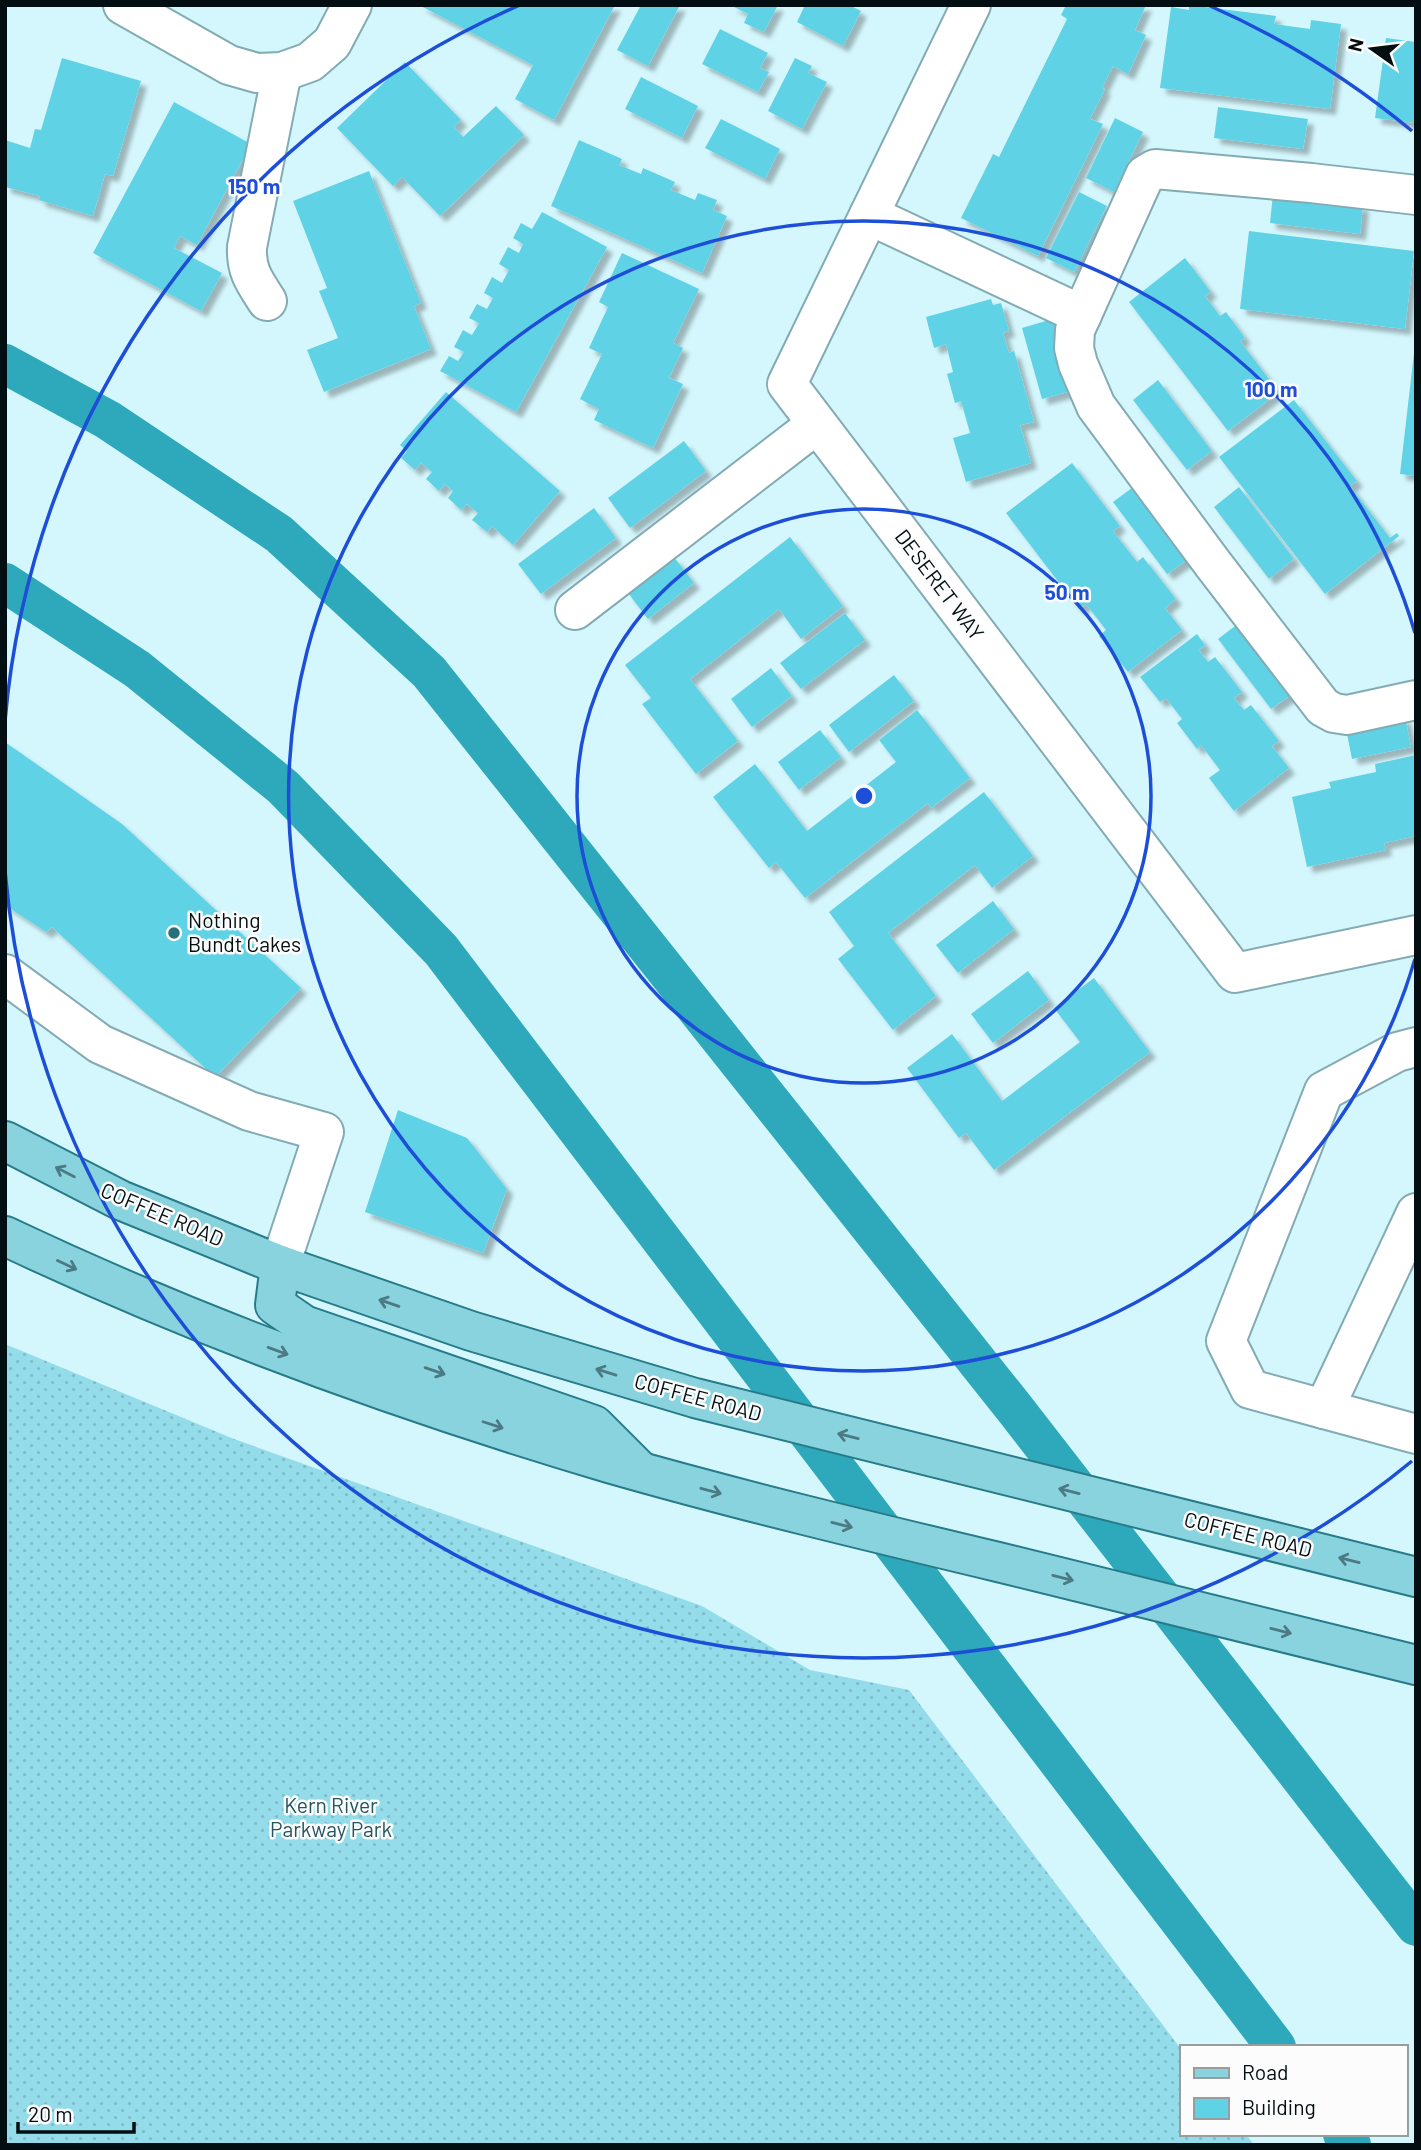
<svg xmlns="http://www.w3.org/2000/svg" width="1421" height="2150" font-family="Barlow,sans-serif">
  <defs>
    <pattern id="grass-dots" width="8" height="8" patternUnits="userSpaceOnUse" patternTransform="scale(1.75)"><rect width="8" height="8" fill="#94dcea"/><path d="M2 2h.1M6 6h.1" fill="none" stroke="#7ebcc8" stroke-width="1.8" stroke-linecap="round"/></pattern>
    <filter id="shadow"><feDropShadow dx="6" dy="6" stdDeviation="2" flood-color="#0004"/></filter>
  </defs>
  <rect width="100%" height="100%" fill="#d4f7fd"/>
  <polygon fill="url(#grass-dots)" points="5,1344 234,1439 702,1606 810,1670 909,1690 1181,2049 1181,2134 1246,2134 1254,2145 5,2145"/>
  <g fill="none" stroke-linecap="round" stroke-linejoin="round">
    <g stroke="#2ea9bc" stroke-width="40">
      <polyline points="5,364 108,420 279,534 429,672 1015,1409 1416,1926"/>
      <polyline points="5,583 137,669 283,787 441,950 1276,2047"/>
      <polyline points="1343,2134 1351,2145"/>
    </g>
  </g>
  <g fill="#60d2e6" filter="url(#shadow)">
    <polygon points="419,5 615,5 554,120 515,99 533,65"/>
    <polygon points="641,5 680,5 648,66 617,50"/>
    <polygon points="730,5 778,5 764,32 744,23 748,14"/>
    <polygon points="805,5 849,5 861,11 843,46 797,22"/>
    <polygon points="1066,5 1146,5 1135,30 1146,35 1128,74 1113,66 1102,88 1105,89 1090,119 1103,124 1038,256 961,218 993,154 999,157 1067,19 1061,15"/>
    <polygon points="1189,5 1276,16 1274,24 1310,29 1311,20 1341,24 1330,109 1160,88 1171,7 1189,10"/>
    <polygon points="720,29 768,53 760,68 769,72 758,92 702,64"/>
    <polygon points="1386,38 1416,42 1416,123 1375,118"/>
    <polygon points="62,58 141,81 113,176 105,174 93,216 39,200 40,196 5,187 5,140 30,148 35,129 41,130"/>
    <polygon points="795,58 812,66 808,73 827,82 802,129 768,111"/>
    <polygon points="405,62 461,120 454,127 463,137 496,106 524,135 440,216 402,177 393,186 337,128"/>
    <polygon points="641,77 698,106 682,138 625,109"/>
    <polygon points="174,102 251,144 197,245 180,236 174,248 222,273 201,311 93,253"/>
    <polygon points="1218,107 1308,119 1303,149 1214,138"/>
    <polygon points="1115,118 1143,132 1114,192 1086,178"/>
    <polygon points="721,119 780,149 765,179 705,148"/>
    <polygon points="579,140 622,159 619,165 641,174 643,168 675,182 671,190 695,200 698,193 717,200 713,210 727,216 702,273 551,206"/>
    <polygon points="369,171 421,303 414,306 431,349 324,392 307,350 338,338 319,291 327,288 293,201"/>
    <polygon points="1079,192 1107,206 1074,272 1046,258"/>
    <polygon points="1273,194 1363,205 1360,234 1270,223"/>
    <polygon points="542,212 607,247 516,412 440,371 449,356 458,361 464,352 454,347 463,330 472,335 479,323 469,318 477,304 487,309 493,298 484,293 492,277 502,283 509,270 499,264 508,247 519,253 523,244 513,238 521,223 532,229"/>
    <polygon points="1249,231 1414,251 1405,329 1240,309"/>
    <polygon points="622,253 699,289 673,343 683,348 669,378 683,384 653,448 594,420 599,409 580,399 602,354 589,348 608,307 599,302"/>
    <polygon points="1185,258 1211,292 1205,296 1220,316 1226,312 1245,338 1240,341 1279,392 1228,431 1129,302"/>
    <polygon points="991,299 993,305 1001,303 1009,331 1003,333 1009,353 1014,351 1034,422 1020,425 1031,463 966,482 953,438 970,433 961,401 955,403 947,374 953,372 946,344 934,348 926,317"/>
    <polygon points="1056,318 1075,390 1042,399 1022,328"/>
    <polygon points="1414,353 1416,353 1416,476 1400,474"/>
    <polygon points="1158,380 1212,451 1187,470 1133,400"/>
    <polygon points="446,392 560,491 513,545 492,526 487,532 472,520 478,513 467,504 461,510 448,498 453,491 445,484 439,491 426,479 432,472 421,463 415,470 401,458 407,451 400,445"/>
    <polygon points="1294,400 1357,481 1350,486 1390,538 1397,533 1399,536 1325,594 1219,457"/>
    <polygon points="684,441 706,471 630,528 608,498"/>
    <polygon points="1072,463 1120,526 1113,531 1137,562 1143,557 1176,599 1165,608 1182,630 1128,672 1099,636 1106,630 1086,604 1079,609 1006,513"/>
    <polygon points="1140,482 1194,555 1167,574 1113,502"/>
    <polygon points="1239,487 1294,559 1269,579 1214,507"/>
    <polygon points="594,508 616,538 541,594 518,564"/>
    <polygon points="790,537 843,606 801,639 779,609 690,679 738,741 696,774 642,704 651,698 625,665"/>
    <polygon points="674,557 694,583 648,619 628,593"/>
    <polygon points="845,613 865,640 801,689 780,663"/>
    <polygon points="1243,620 1296,691 1271,709 1218,639"/>
    <polygon points="1197,634 1205,645 1199,650 1208,662 1215,657 1242,692 1234,698 1244,710 1251,705 1279,741 1272,746 1289,768 1234,811 1209,778 1220,770 1201,745 1197,749 1177,723 1182,719 1166,698 1160,702 1140,677"/>
    <polygon points="771,668 792,696 752,727 731,699"/>
    <polygon points="894,675 914,701 849,752 829,725"/>
    <polygon points="917,710 970,778 931,808 928,803 805,898 776,862 769,868 713,797 755,764 807,831 896,762 879,740"/>
    <polygon points="1405,717 1411,747 1352,759 1346,729"/>
    <polygon points="820,730 841,757 799,790 778,762"/>
    <polygon points="5,742 122,824 301,988 215,1077 52,927 46,932 5,905"/>
    <polygon points="1416,755 1416,836 1384,843 1386,850 1307,867 1292,797 1331,788 1329,782 1376,772 1375,764"/>
    <polygon points="984,792 1033,856 992,888 975,865 888,933 936,996 893,1030 838,959 854,946 829,912"/>
    <polygon points="993,901 1014,929 958,973 936,945"/>
    <polygon points="1028,971 1049,1000 993,1043 971,1014"/>
    <polygon points="1094,978 1150,1052 994,1170 966,1133 959,1138 907,1068 952,1034 1002,1101 1080,1042 1054,1008"/>
    <polygon points="398,1110 467,1138 507,1189 483,1253 365,1212"/>
  </g>
  <g fill="none" stroke-linecap="round" stroke-linejoin="round">
    <g stroke="#83abb3" stroke-width="42">
      <g id="minor">
        <polyline points="123,5 229,65 257,73 282,72 310,62 332,43 352,5"/>
        <polyline points="971,5 787,384 1235,973 1416,935"/>
        <polyline points="1416,195 1311,183 1155,169 1145,175 1075,330 1074,348 1078,364 1096,406 1213,564 1323,707 1334,713 1347,715 1416,700"/>
        <polyline points="869,215 1082,315"/>
        <path d="M267,301C254,281 246,271 247,247L282,72"/>
        <polyline points="575,610 817,424"/>
        <polyline points="5,974 100,1044 249,1111 324,1132 280,1265"/>
        <polyline points="1416,1047 1397,1052 1324,1091 1226,1341 1250,1389 1416,1434"/>
        <polyline points="1324,1409 1416,1213"/>
      </g>
    </g>
    <g stroke="#277b89" stroke-width="42">
      <g id="major">
        <polyline points="5,1141 120,1200 280,1265 471,1331 695,1398 1416,1577"/>
        <path d="M5,1236C199,1328 403,1402 609,1463C738,1500 868,1531 998,1562C1137,1596 1276,1630 1416,1665"/>
        <polyline points="280,1265 275,1305 304,1325 594,1425 638,1469"/>
      </g>
    </g>
    <use href="#minor" stroke="#fff" stroke-width="38"/>
    <use href="#major" stroke="#89d3df" stroke-width="38"/>
  </g>
  <defs><path id="oneway-shaft" d="M-6 0H5M1.5-3L5.5 0L1.5 3" fill="none" stroke-width="1.6" stroke-linecap="round" stroke-linejoin="round" transform="scale(1.75)"/></defs>
  <g stroke="#4c7a82">
    <use href="#oneway-shaft" transform="translate(65 1172) rotate(-153)"/>
    <use href="#oneway-shaft" transform="translate(67 1265) rotate(25)"/>
    <use href="#oneway-shaft" transform="translate(389 1303) rotate(-161)"/>
    <use href="#oneway-shaft" transform="translate(278 1351) rotate(20)"/>
    <use href="#oneway-shaft" transform="translate(435 1371) rotate(19)"/>
    <use href="#oneway-shaft" transform="translate(606 1372) rotate(-163)"/>
    <use href="#oneway-shaft" transform="translate(493 1425) rotate(18)"/>
    <use href="#oneway-shaft" transform="translate(848 1436) rotate(-166)"/>
    <use href="#oneway-shaft" transform="translate(711 1491) rotate(15)"/>
    <use href="#oneway-shaft" transform="translate(1069 1491) rotate(-166)"/>
    <use href="#oneway-shaft" transform="translate(842 1525) rotate(14)"/>
    <use href="#oneway-shaft" transform="translate(1349 1560) rotate(-166)"/>
    <use href="#oneway-shaft" transform="translate(1063 1578) rotate(14)"/>
    <use href="#oneway-shaft" transform="translate(1281 1631) rotate(14)"/>
  </g>
  <g fill="none" stroke="#1d4ed8" stroke-width="3.5">
    <circle cx="864" cy="796" r="287"/>
    <path d="M1415 959A575 575 0 1 1 1415 633"/>
    <path d="M1412 1461A862 862 0 0 1 5 871M5 721A862 862 0 0 1 520 5M1208 5A862 862 0 0 1 1412 131"/>
  </g>
  <circle fill="#276f7b" stroke="#fcfcfc" stroke-width="2.5" cx="174" cy="933" r="7"/>
  <g text-anchor="middle" stroke-width="5" stroke-linejoin="round" paint-order="stroke">
    <g font-size="21" fill="#020e11" stroke="#fcfcfc">
      <text transform="translate(939 585) rotate(53)" y="7">DESERET WAY</text>
      <text transform="translate(162 1215) rotate(23)" y="7">COFFEE ROAD</text>
      <text transform="translate(698 1398) rotate(15)" y="7">COFFEE ROAD</text>
      <text transform="translate(1248 1535) rotate(14)" y="7">COFFEE ROAD</text>
    </g>
    <g font-size="21" fill="#020e11" stroke="#fcfcfc" text-anchor="start">
      <text x="188" y="928">Nothing<tspan x="188" dy="24">Bundt Cakes</tspan></text>
    </g>
    <g font-size="21" fill="#24555e" stroke="#fcfcfc">
      <text x="331" y="1813">Kern River<tspan x="331" dy="24">Parkway Park</tspan></text>
    </g>
  </g>
  <circle cx="864" cy="796" r="10" fill="#1d4ed8" stroke="#fcfcfc" stroke-width="3.5"/>
  <g font-size="21" text-anchor="middle" font-weight="bold" fill="#1d4ed8" stroke="#fcfcfc" stroke-width="5" stroke-linejoin="round" paint-order="stroke">
    <text x="254" y="194">150 m</text>
    <text x="1271" y="397">100 m</text>
    <text x="1067" y="600">50 m</text>
  </g>
  <rect width="1421" height="2150" fill="none" stroke="#020e11" stroke-width="14"/>
  <rect x="1180" y="2045" width="228" height="91" fill="#fcfcfc" stroke="#989d9e" stroke-width="2"/>
  <rect x="1194" y="2068" width="35" height="10" fill="#89d3df" stroke="#989d9e" stroke-width="2"/>
  <text x="1242" y="2080" font-size="21" fill="#020e11">Road</text>
  <rect x="1194" y="2098" width="35" height="21" fill="#60d2e6" stroke="#989d9e" stroke-width="2"/>
  <text x="1242" y="2115" font-size="21" fill="#020e11">Building</text>
  <g transform="translate(1372 49) rotate(284)" stroke="#fcfcfc" stroke-width="5" paint-order="stroke">
  <path d="M0-5L12 26L0 18L-12 26Z" fill="#020e11"/>
  <text y="-10" font-size="19" font-weight="bold" text-anchor="middle" fill="#020e11">N</text>
  </g>
  <path d="M18 2122v10h116v-10" fill="none" stroke="#020e11" stroke-width="3.5"/>
  <text x="28" y="2122" font-size="21" fill="#020e11" stroke="#fcfcfc" stroke-width="5" paint-order="stroke">20 m</text>
</svg>
